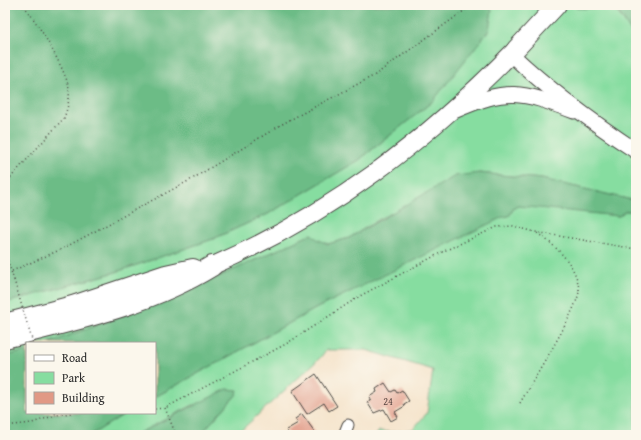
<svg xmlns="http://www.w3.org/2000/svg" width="641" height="440" font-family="'Gentium Book Plus',serif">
  <rect width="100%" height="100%" fill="#fbf7ec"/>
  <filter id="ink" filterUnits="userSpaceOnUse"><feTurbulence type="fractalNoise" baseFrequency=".025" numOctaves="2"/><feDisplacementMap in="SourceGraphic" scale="8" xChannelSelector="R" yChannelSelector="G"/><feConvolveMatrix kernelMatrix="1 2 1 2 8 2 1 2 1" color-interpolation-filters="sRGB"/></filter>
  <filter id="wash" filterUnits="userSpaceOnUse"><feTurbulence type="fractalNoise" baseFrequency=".012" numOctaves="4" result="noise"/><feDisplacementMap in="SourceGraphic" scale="16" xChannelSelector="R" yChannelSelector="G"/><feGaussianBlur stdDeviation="0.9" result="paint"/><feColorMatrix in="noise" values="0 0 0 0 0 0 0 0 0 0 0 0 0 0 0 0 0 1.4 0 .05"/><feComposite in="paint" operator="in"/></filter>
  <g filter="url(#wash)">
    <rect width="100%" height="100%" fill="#f4e0c5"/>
    <g fill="#86dda0" stroke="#588466">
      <path d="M485,5H578L577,7C585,10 591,8 599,7C617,4 624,22 633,35H636V201L542,179L479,173L383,217L349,238L328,244L317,239L312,234L196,287L114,319L48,343H27V351L5,356V303L116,272L213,239L268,214L359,160L433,101L492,10Z"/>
      <polygon points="518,205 619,216 625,211 636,211 636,435 376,435 379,431 393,432 413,429 427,413 433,370 366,350 326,350 320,358 236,435 200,435 237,394 193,405 135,435 91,435 126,413 155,413 155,397 317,308 503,216 509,216 514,208"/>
    </g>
    <g fill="#6cbc86" stroke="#4c7458">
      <polygon points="5,5 485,5 492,10 489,30 433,101 359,160 268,214 213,239 116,272 5,303"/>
      <path d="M578,5H636V35H633C627,27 619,7 607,5C596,4 588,10 576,8Z"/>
      <polygon points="479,173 542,179 636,201 636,211 625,211 619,216 518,206 514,208 509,216 503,217 317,308 155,397 155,343 48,343 114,319 196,287 312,234 317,239 328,244 349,238 455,176"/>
      <polygon points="27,351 27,413 126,413 91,435 5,435 5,356"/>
      <polygon points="227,389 238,390 237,394 200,435 135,435"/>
    </g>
    <g id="blocks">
      <g fill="#e19985">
        <polygon points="316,374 337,406 329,411 324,403 307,414 292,391"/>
        <polygon points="385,383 391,392 395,390 397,393 402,390 409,401 404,404 405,406 395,412 398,417 391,421 384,409 374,413 367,402 371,400 369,397 377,392 376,389"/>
        <polygon points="302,414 317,435 290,435 286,430 298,423 295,419"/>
      </g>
    </g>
  </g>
  <g filter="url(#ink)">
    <use href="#blocks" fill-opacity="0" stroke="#494642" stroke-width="1"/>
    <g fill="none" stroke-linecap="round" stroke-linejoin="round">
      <g stroke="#494642" stroke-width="13">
        <polyline id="minor" points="344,435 348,425"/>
      </g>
      <g stroke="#494642" stroke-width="17">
        <g id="secondary">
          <path d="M511,54C549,90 592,122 636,151"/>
          <path d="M454,111C508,87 520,91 574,111"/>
        </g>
      </g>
      <g stroke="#494642" stroke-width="19">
        <path id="primary" d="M212,266C330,215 426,141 516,49"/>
      </g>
      <g stroke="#494642" stroke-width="20">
        <polyline id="trunk" points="516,49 557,5"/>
      </g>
      <g stroke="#494642" stroke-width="22">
        <g id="motorway">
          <polyline points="5,324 73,306 166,275 193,269"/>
          <path d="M5,338C75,320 149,305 212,266"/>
        </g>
      </g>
      <g stroke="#494642" stroke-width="1.5" stroke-dasharray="1 3" stroke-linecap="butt">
        <path d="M5,184L64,118C68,107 71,95 68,84C62,64 37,21 23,5"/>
        <polyline points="5,253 14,280"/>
        <polyline points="12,271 62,249 192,179 284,123 375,75 472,5"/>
        <path d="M520,403C531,384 580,306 579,290C577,265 556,246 537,233"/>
        <polyline points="165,408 176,435"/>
        <polyline points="155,409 165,408 286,344 360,296 444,251 497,227 513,226 535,232 636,249"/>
        <polyline points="55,413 56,415 72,413"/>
        <polyline points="5,426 32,423 56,415"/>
      </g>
      <use href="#minor" stroke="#fff" stroke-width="11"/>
      <use href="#secondary" stroke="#fff" stroke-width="15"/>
      <use href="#primary" stroke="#fff" stroke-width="17"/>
      <use href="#trunk" stroke="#fff" stroke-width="18"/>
      <use href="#motorway" stroke="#fff" stroke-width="20"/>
      <polyline stroke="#494642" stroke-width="1.5" stroke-dasharray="1 3" stroke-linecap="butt" points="14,280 33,343"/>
    </g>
  </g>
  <g text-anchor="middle" stroke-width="3.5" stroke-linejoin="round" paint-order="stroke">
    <g font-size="10" fill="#584642">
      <text x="388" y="405">24</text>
    </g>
  </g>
  <rect width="641" height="440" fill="none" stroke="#fbf7ec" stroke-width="20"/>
  <rect x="26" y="342" width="130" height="72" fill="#fbf7ec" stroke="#a8a59f"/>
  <rect x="34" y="355" width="20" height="6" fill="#ffffff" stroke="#a8a59f"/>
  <text x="62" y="362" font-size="12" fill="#2b2b2b">Road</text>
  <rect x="34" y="372" width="20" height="12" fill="#86dda0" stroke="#a8a59f"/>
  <text x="62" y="382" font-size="12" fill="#2b2b2b">Park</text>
  <rect x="34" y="392" width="20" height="12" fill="#e19985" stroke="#a8a59f"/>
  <text x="62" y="402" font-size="12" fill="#2b2b2b">Building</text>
</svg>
